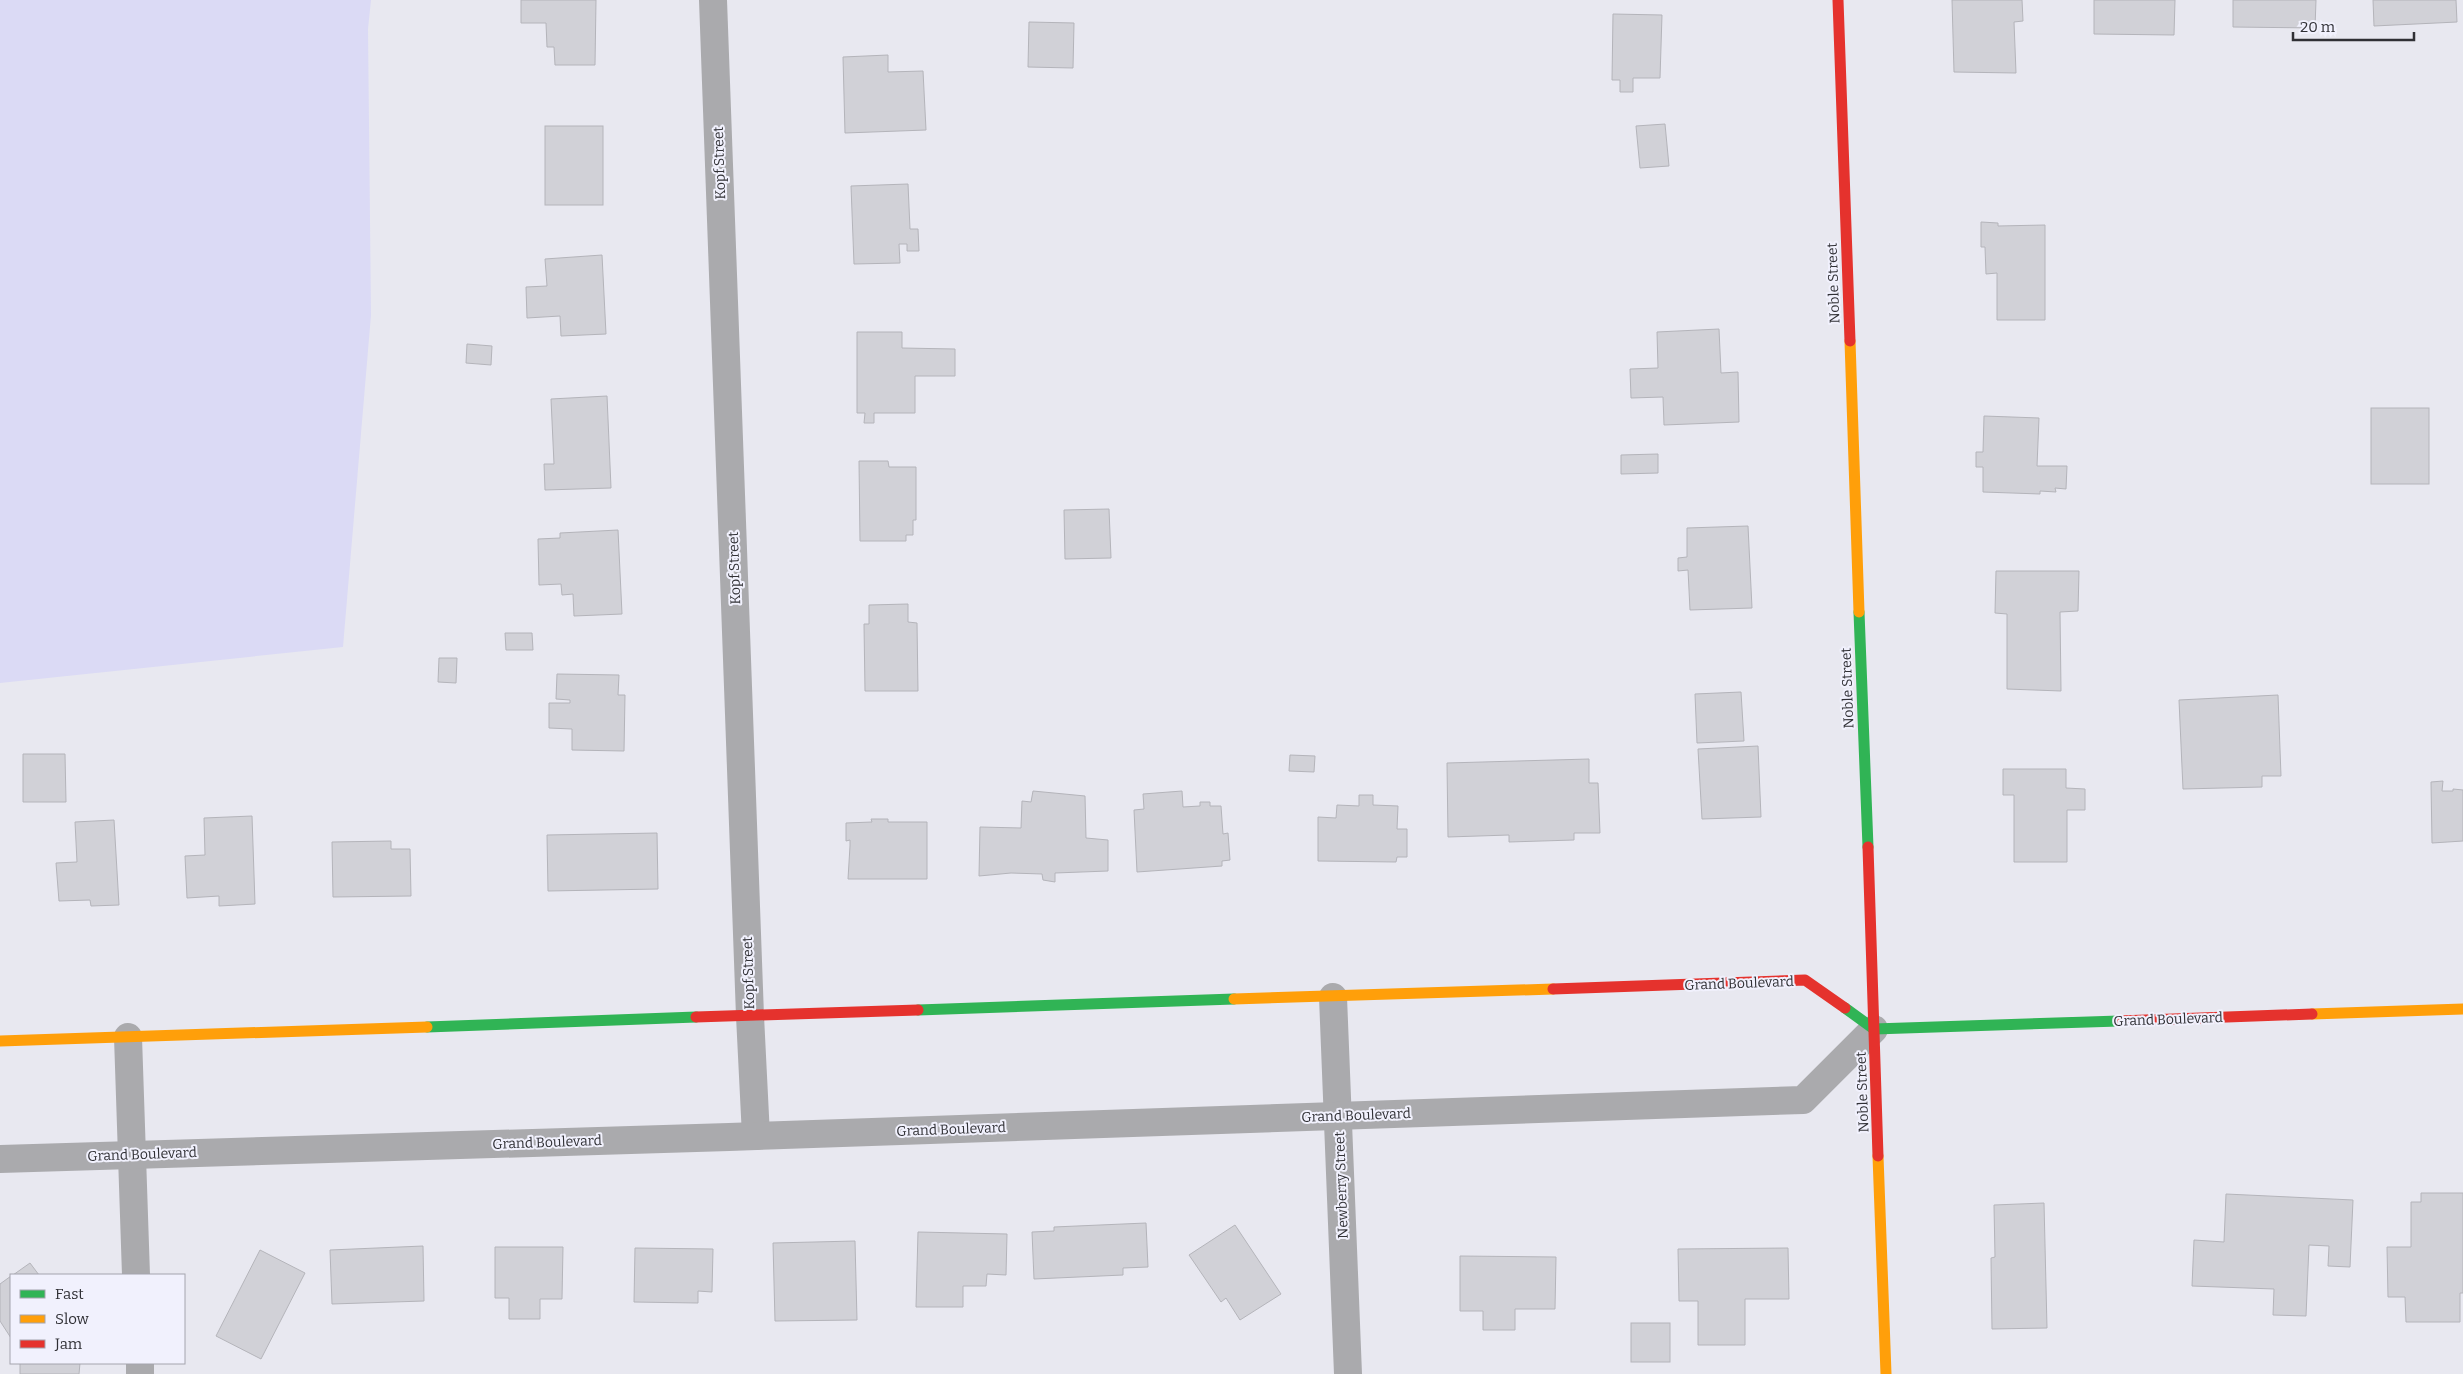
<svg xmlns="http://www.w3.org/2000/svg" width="2463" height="1374" font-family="Bitter,serif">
  <rect width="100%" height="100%" fill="#e8e8f0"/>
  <polygon fill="#dbdaf5" points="0,0 371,0 368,29 371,315 343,647 0,683"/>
  <g fill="#d1d1d7" stroke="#b4b4ba">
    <polygon points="521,0 596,0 595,65 555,65 554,47 547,47 546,23 521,23"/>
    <polygon points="1952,0 2022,0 2023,21 2014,22 2016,73 1954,72"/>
    <polygon points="2094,0 2175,0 2174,35 2094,34"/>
    <polygon points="2233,0 2316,0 2315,28 2233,27"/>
    <polygon points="2373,0 2456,0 2457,22 2374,26"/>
    <polygon points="1613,14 1662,15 1660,78 1633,78 1633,92 1620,92 1620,80 1612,80"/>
    <polygon points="1029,22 1074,23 1073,68 1028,67"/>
    <polygon points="888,55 888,72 923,71 926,130 845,133 843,57"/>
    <polygon points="1665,124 1669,166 1640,168 1636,126"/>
    <rect x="545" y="126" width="58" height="79"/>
    <polygon points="908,184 910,229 918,229 919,251 907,251 907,244 899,244 900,263 854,264 851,186"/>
    <polygon points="1981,222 1998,223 1998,226 2045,225 2045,320 1997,320 1997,273 1986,274 1985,247 1981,247"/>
    <polygon points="602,255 606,334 561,336 560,316 527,318 526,287 547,286 545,259"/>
    <polygon points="1719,329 1721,373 1738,372 1739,422 1664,425 1663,397 1631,398 1630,369 1658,368 1657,332"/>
    <polygon points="857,332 902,332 902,348 955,349 955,376 915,376 915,413 874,413 874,423 864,423 865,413 857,413"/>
    <polygon points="467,344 492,346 491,365 466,363"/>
    <polygon points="607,396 611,488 545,490 544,464 554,464 551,399"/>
    <rect x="2371" y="408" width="58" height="76"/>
    <polygon points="1984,416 2039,418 2037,466 2067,466 2066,489 2055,488 2056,492 2040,491 2040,494 1983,492 1983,467 1976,467 1976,452 1983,452"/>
    <polygon points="1658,454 1658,473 1621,474 1621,455"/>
    <polygon points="859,461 888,461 889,467 916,467 916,520 913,520 913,535 906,535 906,541 860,541"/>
    <polygon points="1109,509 1111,558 1065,559 1064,510"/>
    <polygon points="1748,526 1752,608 1690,610 1688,570 1678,571 1678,558 1687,557 1687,528"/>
    <polygon points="618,530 622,614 574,616 573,594 562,595 561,584 539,585 538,539 560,538 560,533"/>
    <polygon points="1996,571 2079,571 2078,611 2060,612 2061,691 2007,689 2007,614 1995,613"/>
    <polygon points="908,604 908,622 917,623 918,691 865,691 864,624 869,624 869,605"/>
    <polygon points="505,633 532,633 533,650 506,650"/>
    <polygon points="439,658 457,658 456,683 438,682"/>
    <polygon points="557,674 619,675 618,695 625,695 624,751 572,750 572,729 549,728 549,703 570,703 570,700 556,699"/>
    <polygon points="1741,692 1744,741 1697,743 1695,694"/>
    <polygon points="2278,695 2281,776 2262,776 2262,787 2183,789 2179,700"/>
    <polygon points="1758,746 1761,817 1702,819 1698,749"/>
    <polygon points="23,754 65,754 66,802 23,802"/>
    <polygon points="1290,755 1315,756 1314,772 1289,771"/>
    <polygon points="1589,759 1589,783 1598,783 1600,833 1574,833 1574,840 1509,842 1509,835 1448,837 1447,763"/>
    <polygon points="2003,769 2066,769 2066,788 2085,789 2085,810 2067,810 2067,862 2014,862 2014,795 2003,795"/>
    <polygon points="2443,781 2442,791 2453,791 2453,789 2463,790 2463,841 2432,843 2431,782"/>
    <polygon points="1033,791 1085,796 1086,838 1108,840 1108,871 1055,873 1055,882 1043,880 1042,874 1011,873 979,876 980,827 1021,828 1022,801 1031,802"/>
    <polygon points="1182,791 1183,807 1200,806 1200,802 1210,802 1210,806 1221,806 1223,834 1228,833 1230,860 1222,861 1222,866 1137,872 1134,810 1144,809 1143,794"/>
    <polygon points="1359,795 1373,795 1373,805 1398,806 1397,829 1407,829 1407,857 1397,857 1396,862 1318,861 1318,817 1336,818 1337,805 1359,806"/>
    <polygon points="252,816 255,904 219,906 219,896 187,898 185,856 205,855 204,818"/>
    <polygon points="871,819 888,819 888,822 927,822 927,879 848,879 850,846 850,840 846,841 846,823 872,822"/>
    <polygon points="114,820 119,905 91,906 90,900 59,901 56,863 77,862 75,822"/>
    <polygon points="657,833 658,889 548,891 547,835"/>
    <polygon points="391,841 391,849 410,849 411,896 333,897 332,842"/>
    <polygon points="2421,1193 2463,1193 2463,1293 2460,1293 2460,1322 2406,1322 2405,1297 2388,1297 2387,1247 2411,1247 2411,1202 2421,1202"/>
    <polygon points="2226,1194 2353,1200 2350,1267 2328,1266 2329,1246 2309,1245 2306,1316 2273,1315 2274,1289 2192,1286 2194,1240 2224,1242"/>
    <polygon points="2044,1203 2047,1328 1992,1329 1991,1258 1995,1257 1994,1205"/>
    <polygon points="1146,1223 1148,1267 1123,1268 1123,1275 1034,1279 1032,1232 1054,1231 1054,1227"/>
    <polygon points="1235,1225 1281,1294 1240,1320 1226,1298 1221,1302 1189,1255"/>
    <polygon points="918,1232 1007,1234 1006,1275 987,1274 986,1286 963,1286 963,1307 916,1307"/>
    <polygon points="855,1241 857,1320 775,1321 773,1243"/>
    <polygon points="423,1246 424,1301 332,1304 330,1250"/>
    <polygon points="495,1247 563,1247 562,1299 540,1299 540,1319 509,1319 509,1298 495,1298"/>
    <polygon points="635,1248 713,1249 712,1292 698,1291 698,1303 634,1302"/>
    <polygon points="1788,1248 1789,1299 1745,1299 1745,1345 1698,1345 1698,1301 1679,1301 1678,1249"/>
    <polygon points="260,1250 305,1273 261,1359 216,1336"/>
    <polygon points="1460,1256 1556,1257 1555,1309 1515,1309 1515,1330 1483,1330 1483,1311 1460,1311"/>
    <polygon points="30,1263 39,1275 13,1275"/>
    <polygon points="11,1276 11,1338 0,1321 0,1284"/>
    <rect x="1631" y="1323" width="39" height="39"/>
    <polygon points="20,1363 80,1363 79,1374 20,1374"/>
  </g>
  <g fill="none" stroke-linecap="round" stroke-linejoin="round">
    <g stroke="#aaaaad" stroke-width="28">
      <polyline points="713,0 750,1016 756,1136"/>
      <polyline points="1333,997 1348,1374"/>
      <polyline points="128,1037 136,1275"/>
      <polyline points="0,1159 729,1137 1803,1100 1874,1029"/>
      <polyline points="140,1363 140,1374"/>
    </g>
    <g stroke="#30b455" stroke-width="11">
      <polyline points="1859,612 1868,847"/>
      <polyline points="1845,1008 1874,1029 2119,1021"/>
      <polyline points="918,1010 1234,999"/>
      <polyline points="427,1027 696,1017"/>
    </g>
    <g stroke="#ff9f0a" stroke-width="11">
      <polyline points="1850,341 1859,612"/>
      <polyline points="1234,999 1553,989"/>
      <polyline points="2312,1014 2463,1009"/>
      <polyline points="0,1041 427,1027"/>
      <polyline points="1878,1156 1886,1374"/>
    </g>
    <g stroke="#e5322d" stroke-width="11">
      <polyline points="1838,0 1850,341"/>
      <polyline points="1868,847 1878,1156"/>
      <polyline points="1553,989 1805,980 1845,1008"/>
      <polyline points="696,1017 918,1010"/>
      <polyline points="2119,1021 2312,1014"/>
    </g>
  </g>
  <g text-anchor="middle" stroke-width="4" stroke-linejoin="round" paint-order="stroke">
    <g font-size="14" fill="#303035" stroke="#f1f1fd">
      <text transform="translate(719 163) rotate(-92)" y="5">Kopf Street</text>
      <text transform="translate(1833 283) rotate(-92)" y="5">Noble Street</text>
      <text transform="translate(734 568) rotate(-92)" y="5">Kopf Street</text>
      <text transform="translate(1847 688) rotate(-92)" y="5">Noble Street</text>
      <text transform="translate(748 973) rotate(-92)" y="5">Kopf Street</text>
      <text transform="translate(1739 983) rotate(-2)" y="5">Grand Boulevard</text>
      <text transform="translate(2168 1019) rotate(-2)" y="5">Grand Boulevard</text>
      <text transform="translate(1862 1092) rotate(-92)" y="5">Noble Street</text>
      <text transform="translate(1356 1115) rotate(-2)" y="5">Grand Boulevard</text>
      <text transform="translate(951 1129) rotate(-2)" y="5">Grand Boulevard</text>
      <text transform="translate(547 1142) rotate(-2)" y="5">Grand Boulevard</text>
      <text transform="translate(142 1154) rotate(-2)" y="5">Grand Boulevard</text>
      <text transform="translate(1341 1185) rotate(-92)" y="5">Newberry Street</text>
    </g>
  </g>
  <rect x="10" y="1274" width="175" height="90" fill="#f1f1fd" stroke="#a4a4ad"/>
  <rect x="20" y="1290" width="25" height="8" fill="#30b455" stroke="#a4a4ad"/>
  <text x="55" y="1299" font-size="15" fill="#303035">Fast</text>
  <rect x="20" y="1315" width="25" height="8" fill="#ff9f0a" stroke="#a4a4ad"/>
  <text x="55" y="1324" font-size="15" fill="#303035">Slow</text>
  <rect x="20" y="1340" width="25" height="8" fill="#e5322d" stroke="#a4a4ad"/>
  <text x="55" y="1349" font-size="15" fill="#303035">Jam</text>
  <path d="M2293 32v8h121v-8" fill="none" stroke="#303035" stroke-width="2.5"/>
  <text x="2300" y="32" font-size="15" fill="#303035" stroke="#f1f1fd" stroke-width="4" paint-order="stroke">20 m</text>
</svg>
